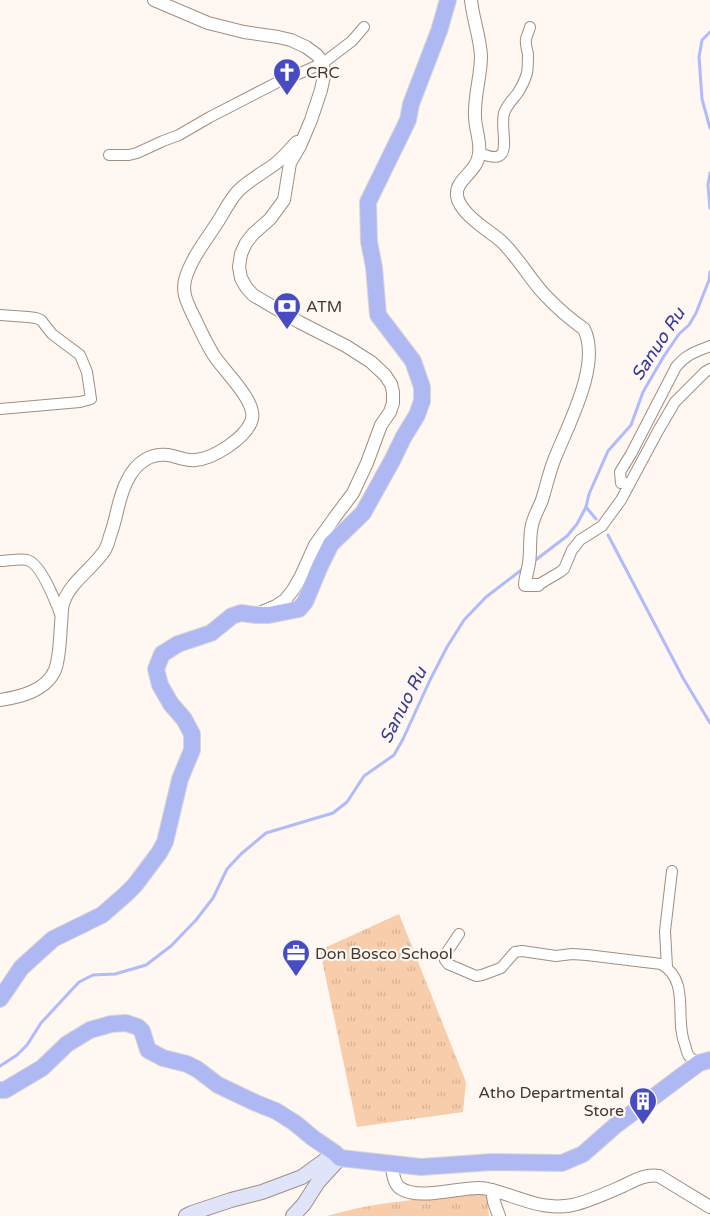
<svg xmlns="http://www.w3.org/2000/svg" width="710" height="1216" font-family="'Varela Round',sans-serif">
  <defs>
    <pattern id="park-tufts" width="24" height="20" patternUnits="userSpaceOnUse" patternTransform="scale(1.25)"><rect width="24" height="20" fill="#f7cdab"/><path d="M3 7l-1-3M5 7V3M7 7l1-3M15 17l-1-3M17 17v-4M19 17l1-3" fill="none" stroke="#d5b194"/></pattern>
  </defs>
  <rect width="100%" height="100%" fill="#fff7f1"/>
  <g fill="url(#park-tufts)">
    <polygon points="399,914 466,1082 463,1112 357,1127 320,950"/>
    <path d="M487,1194L489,1216H327C339,1213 352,1209 364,1207C405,1199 446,1197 487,1194Z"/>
  </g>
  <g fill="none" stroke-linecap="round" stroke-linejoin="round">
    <g stroke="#afbbfc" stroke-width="3">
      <polyline points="710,32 702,40 699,57 702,99 710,128"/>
      <polyline points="710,173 708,185 710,208"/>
      <polyline points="586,507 596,519"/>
      <polyline points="608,535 683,678 710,723"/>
      <polyline points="533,562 567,536 577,524 586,507 589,494 608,451 631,425 643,392 664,356 679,334 689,325 696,313 709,280 710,272"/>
      <polyline points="0,1066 17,1055 27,1045 41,1023 79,982 93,975 115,974 146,965 171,946 196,920 213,898 227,869 241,854 266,833 333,813 347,802 364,776 394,755 403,739 430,680 447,647 464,620 486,597 524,568"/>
    </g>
    <g stroke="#a08e80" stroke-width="12">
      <g id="minor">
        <path d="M480,153C517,169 499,132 504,113C507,105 512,100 517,94C521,88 525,80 527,73C528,67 528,60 528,54C527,49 525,44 526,39C527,35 529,31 530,27"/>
        <polyline points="109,155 129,155 137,153 163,141 179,135 210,117 278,82 296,75 323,63 352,41 364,27"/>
        <polyline points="0,315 28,317 36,318 41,320 52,334 80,355 87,372 91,399 80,402 0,409"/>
        <path d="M629,483H621L620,472L631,454L676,367C686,354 696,352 710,346"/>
        <path d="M0,561C8,561 20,558 27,560C41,563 56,603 61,616"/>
        <polyline points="538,585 560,572 564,569 572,550 577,544 580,540 602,526 621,500 658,431 675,402 705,372 710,369"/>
        <path d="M459,934L445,955V960L448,964L476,976L482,975L501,968L515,952L522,951L556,956L572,954L587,955L661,964C691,981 674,1018 685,1045C686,1048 687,1054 689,1056C691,1059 696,1061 699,1063"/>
        <polyline points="667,967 665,931 672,871"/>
      </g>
    </g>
    <g stroke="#a08e80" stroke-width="14">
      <g id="tertiary">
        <polyline points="154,0 208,23 244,32 278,37 291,40 306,47 317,55 323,63 324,76 321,90 311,120 300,146 290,163 284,200 270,219 253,234 246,243 241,254 239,267 241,278 246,287 253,295 299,322 346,346 371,362 385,375 391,384 393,392 393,403 390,412 381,425 367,463 353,493 335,517 315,545 301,576 293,590 285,600 276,606 262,612"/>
        <path d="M471,0C473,19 480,37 481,56C481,76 474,96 475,116C475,129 481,141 479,154C477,173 455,179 457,196C460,214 488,230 501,241C518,257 529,278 544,294C556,307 570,319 584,329C601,363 570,421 557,453C550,468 547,484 542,500C539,508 534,516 532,525C529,537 531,551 529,563C528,571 525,578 525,585H538"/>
        <path d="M0,700C20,697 46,691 55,670C60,656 60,638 61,624C62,617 61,607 64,601C70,583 94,567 105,550C107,546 109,541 110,536C117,518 118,498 127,481C136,462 152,451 173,456C180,458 188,461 195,460C213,459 244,439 251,422C260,403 223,371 213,354C205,341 199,327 192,313C187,302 182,293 185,280C191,258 207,239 219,220C225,210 230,200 238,191C249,180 263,173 275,164C283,158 290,149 297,142"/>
        <path d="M391,1163C393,1171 393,1183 400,1188C419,1201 459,1187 480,1188C487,1188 495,1191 502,1193C528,1201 545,1210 573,1205C590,1201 607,1193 623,1186C635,1180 645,1174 659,1176L710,1207"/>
        <polyline points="492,1190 494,1202 499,1216"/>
      </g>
    </g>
    <g stroke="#a08e80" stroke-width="16">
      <g id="secondary">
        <polyline points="186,1216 192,1213 231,1200 262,1192 302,1177 335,1153"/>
        <polyline points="293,1216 304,1204 318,1182 340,1158"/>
      </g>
    </g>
    <g stroke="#d9d7d6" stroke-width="18">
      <g id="trunk">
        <polyline points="0,999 9,986 21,968 53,939 102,915 126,894 135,885 159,853 165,842 180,779 192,750 192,734 184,719 171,704 160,685 156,669 162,654 178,644 211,633 232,616 241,613 256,615 269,615 299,609 305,602 320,566 331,544 363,513 393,459 403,438 417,415 422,401 422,387 413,361 378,315 374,267 369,242 368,202 408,120 411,104 439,31 448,0"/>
        <polyline points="0,1090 5,1090 42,1068 67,1044 90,1030 111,1024 126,1023 138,1027 142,1031 148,1050 163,1058 187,1064 197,1069 218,1085 256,1103 276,1111 295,1123 313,1138 335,1153 340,1158 421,1167 492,1162 562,1163 583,1154 616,1125 699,1063 710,1060"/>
      </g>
    </g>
    <use href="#minor" stroke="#fff" stroke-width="10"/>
    <use href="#tertiary" stroke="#fff" stroke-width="12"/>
    <use href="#secondary" stroke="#e0e4fa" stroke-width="14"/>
    <use href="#trunk" stroke="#aeb8f3" stroke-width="16"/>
  </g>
  <defs>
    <g id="church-pin" transform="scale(1.4375)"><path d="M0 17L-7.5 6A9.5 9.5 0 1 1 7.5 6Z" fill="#484cc2" stroke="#fff7f1"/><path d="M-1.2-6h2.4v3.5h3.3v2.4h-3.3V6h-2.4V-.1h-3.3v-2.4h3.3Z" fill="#fff"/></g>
    <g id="bank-pin" transform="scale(1.4375)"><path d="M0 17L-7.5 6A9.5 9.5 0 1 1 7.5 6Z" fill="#484cc2" stroke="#fff7f1"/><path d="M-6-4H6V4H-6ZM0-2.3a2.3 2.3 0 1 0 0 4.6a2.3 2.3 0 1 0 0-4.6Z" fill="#fff"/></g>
    <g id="office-pin" transform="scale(1.4375)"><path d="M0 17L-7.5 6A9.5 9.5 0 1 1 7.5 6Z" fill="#484cc2" stroke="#fff7f1"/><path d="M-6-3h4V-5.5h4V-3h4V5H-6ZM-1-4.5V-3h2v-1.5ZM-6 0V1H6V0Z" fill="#fff"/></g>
    <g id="building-pin" transform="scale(1.4375)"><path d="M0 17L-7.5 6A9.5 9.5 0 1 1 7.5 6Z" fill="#484cc2" stroke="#fff7f1"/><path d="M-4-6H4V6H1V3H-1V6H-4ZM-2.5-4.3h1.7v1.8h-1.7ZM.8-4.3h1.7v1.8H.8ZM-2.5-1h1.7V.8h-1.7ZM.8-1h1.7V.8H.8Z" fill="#fff"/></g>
  </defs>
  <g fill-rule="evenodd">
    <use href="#church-pin" x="287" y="72"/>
    <use href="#bank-pin" x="287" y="306"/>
    <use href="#office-pin" x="296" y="953"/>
    <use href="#building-pin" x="643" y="1101"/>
  </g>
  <g text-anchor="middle" stroke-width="4.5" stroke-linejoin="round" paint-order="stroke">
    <g font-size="16" fill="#3f3832" stroke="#fff7f1" text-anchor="start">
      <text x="306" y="78">CRC</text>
      <text x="306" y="312">ATM</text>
      <text x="315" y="959">Don Bosco School</text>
      <text x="624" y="1098" text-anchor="end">Atho Departmental<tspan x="624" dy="18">Store</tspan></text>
    </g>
    <g font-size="18" font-style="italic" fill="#353994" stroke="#fff7f1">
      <text transform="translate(658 344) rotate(-57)" y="6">Sanuo Ru</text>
      <text transform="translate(403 705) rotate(-63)" y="6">Sanuo Ru</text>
    </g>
  </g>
</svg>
